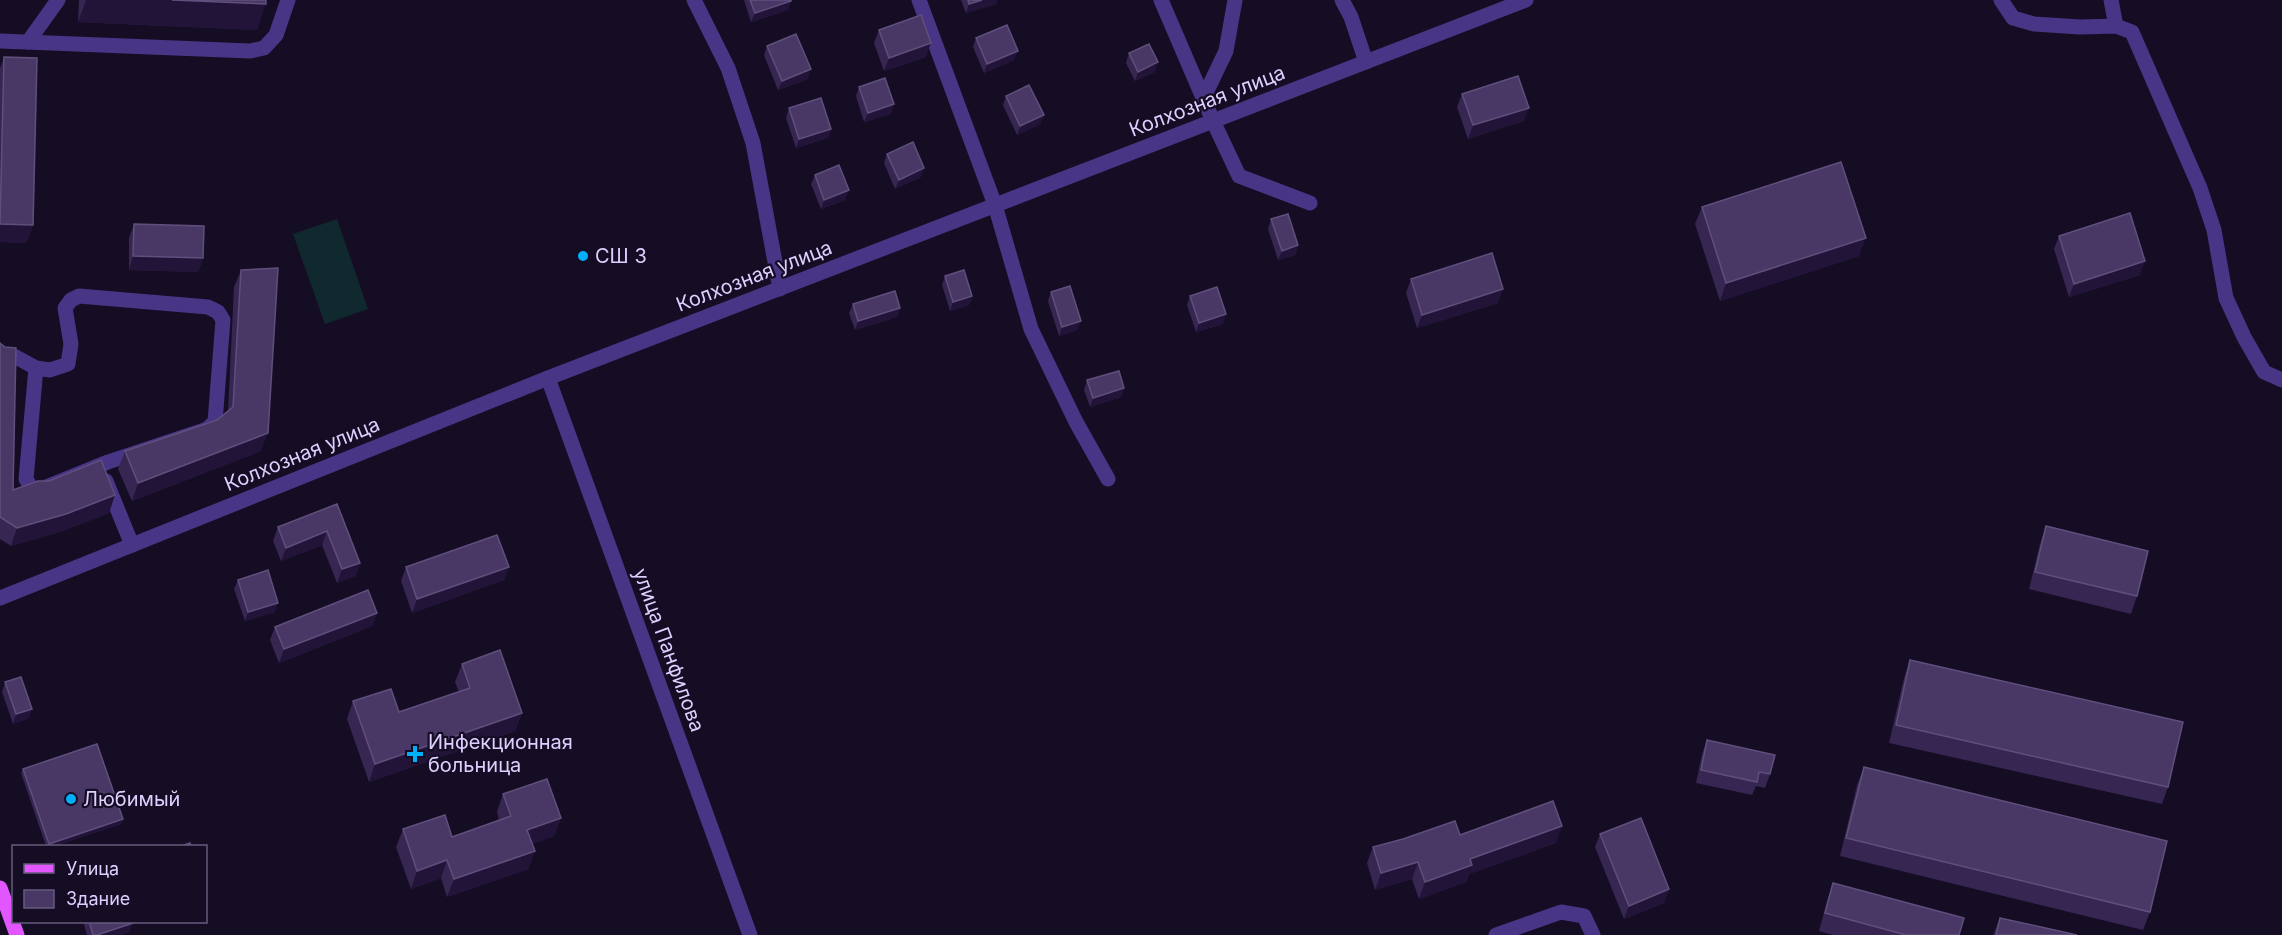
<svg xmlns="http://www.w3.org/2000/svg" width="2282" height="935" font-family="Inter,sans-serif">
  <rect width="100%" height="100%" fill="#150d24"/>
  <polygon fill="#10292e" points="337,219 368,309 325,324 293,234"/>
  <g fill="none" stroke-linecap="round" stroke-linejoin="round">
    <g stroke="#483585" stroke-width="15">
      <polyline points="694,0 728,68 753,143 780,289"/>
      <polyline points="919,0 995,205 1031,329 1076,422 1108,479"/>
      <polyline points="1161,0 1213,121 1239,176 1310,203"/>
      <polyline points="1342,0 1351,17 1366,62"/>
      <polyline points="2001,0 2013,18 2034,24 2080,27 2116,26 2132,32 2200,188 2214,230 2226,298 2244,337 2264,372 2282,380"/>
      <polyline points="2111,0 2116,26"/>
      <polyline points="0,41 250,51 264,48 276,35 288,0"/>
      <polyline points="28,42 58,0"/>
      <polyline points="1203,99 1226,51 1235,0"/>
      <polygon points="79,296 208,307 218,312 223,320 215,422 207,429 108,462 39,490 32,489 26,479 36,368 50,370 68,364 71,344 65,308 71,300"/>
      <polyline points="0,355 16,357 36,368"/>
      <polyline points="548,378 750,935"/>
      <polyline points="106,481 132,545"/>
      <polyline points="0,598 548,378 1526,0"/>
      <polyline points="1496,935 1561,912 1584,916 1593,935"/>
    </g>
    <polyline stroke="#e256ff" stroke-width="15" points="0,888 17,935"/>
  </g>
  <g fill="#372552">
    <polygon points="79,0 266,0 257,30 78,22"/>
    <polygon points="744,0 791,0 788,10 751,22"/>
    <polygon points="961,0 997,0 996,4 966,13"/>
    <polygon points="879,30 926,57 884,71 874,43"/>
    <polygon points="976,38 1014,60 984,73 973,47"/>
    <polygon points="767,46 808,79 778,90 764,55"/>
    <polygon points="1129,53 1155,72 1135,81 1126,63"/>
    <polygon points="4,57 33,225 26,243 0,242 0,68"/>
    <polygon points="859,87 891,114 864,122 856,96"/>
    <polygon points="1462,94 1524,121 1468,139 1457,107"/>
    <polygon points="1006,96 1044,115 1040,124 1017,135 1003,105"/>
    <polygon points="789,108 831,129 828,138 796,148 786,118"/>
    <polygon points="887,154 921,177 895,189 884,163"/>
    <polygon points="815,175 845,200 821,209 811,184"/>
    <polygon points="1702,207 1859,256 1720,301 1695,224"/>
    <polygon points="1271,219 1298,245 1295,255 1278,260 1268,229"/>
    <polygon points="134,224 203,258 198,272 129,270 129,238"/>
    <polygon points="2059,236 2140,275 2069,297 2054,249"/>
    <polygon points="241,270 261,451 132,501 118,469 125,451 217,420 228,412 234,287"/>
    <polygon points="945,276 972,296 969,305 950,311 942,285"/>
    <polygon points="1411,279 1498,303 1417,328 1406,293"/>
    <polygon points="1051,292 1077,330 1059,336 1048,301"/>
    <polygon points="1190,296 1223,324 1196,332 1187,305"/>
    <polygon points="853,304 900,308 897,317 855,330 849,313"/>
    <polygon points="0,343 13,490 49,481 109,513 60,532 11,546 0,539"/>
    <polygon points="1087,380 1124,388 1121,397 1090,407 1084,390"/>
    <polygon points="337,504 360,563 355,576 337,583 322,545 281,561 273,541 278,527"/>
    <polygon points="2046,526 2137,596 2131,614 2029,589 2040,544"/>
    <polygon points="406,567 509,567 504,580 412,613 401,581"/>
    <polygon points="238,580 275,612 245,621 234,589"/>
    <polygon points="377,613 372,626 279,663 270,640 275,627"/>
    <polygon points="1910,660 2168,787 2162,804 1889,743 1904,678"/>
    <polygon points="462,664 522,713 515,731 369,782 347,719 353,701 399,712 459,692 455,682"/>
    <polygon points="5,682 29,718 13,724 2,692"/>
    <polygon points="1707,740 1770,774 1765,788 1756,786 1752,795 1696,783 1702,754"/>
    <polygon points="1864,767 2150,912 2143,930 1840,856 1857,785"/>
    <polygon points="23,769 123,819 121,824 54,846 46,846 21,773"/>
    <polygon points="503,794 561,818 554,836 532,844 535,851 528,869 447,897 441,878 411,889 396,847 403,829 452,837 499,820 497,812"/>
    <polygon points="1600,834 1669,889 1664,903 1624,919 1595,847"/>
    <polygon points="1460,835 1556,843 1469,874 1466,882 1419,899 1412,879 1375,890 1367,863 1373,847"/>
    <polygon points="1833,883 1959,935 1833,935 1819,931 1827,901"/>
    <polygon points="2000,918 2077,935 1993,935"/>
    <polygon points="83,921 132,921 129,932 121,935 87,935"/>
  </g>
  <g fill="#221438">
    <polygon points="86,0 172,0 266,4 257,30 78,22"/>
    <polygon points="982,0 997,0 996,4 966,13 969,4"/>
    <polygon points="791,1 788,10 751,22 755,13"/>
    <polygon points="931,43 926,57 884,71 889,58"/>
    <polygon points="1018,51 1014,60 984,73 987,64"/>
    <polygon points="1158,62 1155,72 1135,81 1138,72"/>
    <polygon points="811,69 808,79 778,90 782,81"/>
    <polygon points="894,104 891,114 864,122 868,113"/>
    <polygon points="1529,108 1524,121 1468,139 1473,125"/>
    <polygon points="1044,115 1040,124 1017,135 1020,126"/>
    <polygon points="831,129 828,138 796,148 799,139"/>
    <polygon points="924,168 921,177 895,189 899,180"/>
    <polygon points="849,190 845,200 821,209 824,200"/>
    <polygon points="0,224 33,225 26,243 0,242"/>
    <polygon points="1866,238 1859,256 1720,301 1726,283"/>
    <polygon points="1298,245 1295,255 1278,260 1282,251"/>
    <polygon points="133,256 203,258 198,272 129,270"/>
    <polygon points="2145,261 2140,275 2069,297 2074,284"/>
    <polygon points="1503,289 1498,303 1417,328 1422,315"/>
    <polygon points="972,296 969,305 950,311 953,302"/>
    <polygon points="900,308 897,317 855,330 858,321"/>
    <polygon points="1226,314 1223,324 1196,332 1199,323"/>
    <polygon points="1081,321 1077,330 1059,336 1062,327"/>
    <polygon points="1124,388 1121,397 1090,407 1093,398"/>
    <polygon points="268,433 261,451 132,501 138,483"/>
    <polygon points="115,495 109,513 60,532 11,546 17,528"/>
    <polygon points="327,531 322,545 281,561 286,548"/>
    <polygon points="360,563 355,576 337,583 342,569"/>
    <polygon points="509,567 504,580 412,613 417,599"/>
    <polygon points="278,603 275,612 245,621 248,612"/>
    <polygon points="377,613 372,626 279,663 284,649"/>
    <polygon points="32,709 29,718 13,724 16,714"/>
    <polygon points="522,713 515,731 369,782 375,764"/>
    <polygon points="561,818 554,836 521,848 527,830"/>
    <polygon points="123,819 121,824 54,846 48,846 49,844"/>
    <polygon points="1562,826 1556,843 1469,874 1466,882 1419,899 1425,882 1470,859"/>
    <polygon points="535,851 528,869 447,897 454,879"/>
    <polygon points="447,860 441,878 411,889 417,871"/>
    <polygon points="1418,862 1412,879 1375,890 1381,873"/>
    <polygon points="1669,889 1664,903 1624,919 1629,906"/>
    <polygon points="133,923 129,932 121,935 97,935"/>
  </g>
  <g fill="#493765" stroke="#604f7d" stroke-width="1.5">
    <polygon points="172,0 266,0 266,4"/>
    <polygon points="750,0 791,0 791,1 755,13"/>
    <polygon points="968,0 982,0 969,4"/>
    <polygon points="921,15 931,43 889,58 879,30"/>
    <polygon points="1007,25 1018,51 987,64 976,38"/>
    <polygon points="796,34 811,69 782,81 767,46"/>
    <polygon points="1149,44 1158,62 1138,72 1129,53"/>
    <polygon points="4,57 37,58 33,225 0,224"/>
    <polygon points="1518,76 1529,108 1473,125 1462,94"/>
    <polygon points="885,78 894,104 868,113 859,87"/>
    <polygon points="1029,85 1044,115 1020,126 1006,96"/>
    <polygon points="821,98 831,129 799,139 789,108"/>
    <polygon points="913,142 924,168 899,180 887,154"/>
    <polygon points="1841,162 1866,238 1726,283 1702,207"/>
    <polygon points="839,165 849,190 824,200 815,175"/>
    <polygon points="2130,213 2145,261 2074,284 2059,236"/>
    <polygon points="1288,214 1298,245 1282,251 1271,219"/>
    <polygon points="134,224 204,226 203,258 133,256"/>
    <polygon points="1492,253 1503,289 1422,315 1411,279"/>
    <polygon points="278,268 268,433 138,483 125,451 217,420 233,407 241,270"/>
    <polygon points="964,270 972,296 953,302 945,276"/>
    <polygon points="1070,286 1081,321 1062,327 1051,292"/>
    <polygon points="1217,287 1226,314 1199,323 1190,296"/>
    <polygon points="895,291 900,308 858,321 853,304"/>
    <polygon points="0,343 5,347 16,348 13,490 38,481 49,481 101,460 115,495 66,514 17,528 0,517"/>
    <polygon points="1119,371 1124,388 1093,398 1087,380"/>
    <polygon points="337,504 360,563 342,569 327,531 286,548 278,527"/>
    <polygon points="2046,526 2148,551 2137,596 2035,572"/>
    <polygon points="497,535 509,567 417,599 406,567"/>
    <polygon points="268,570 278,603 248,612 238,580"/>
    <polygon points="368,590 377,613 284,649 275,627"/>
    <polygon points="500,650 522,713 375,764 353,701 391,689 399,712 470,688 462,664"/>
    <polygon points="1910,660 2183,722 2168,787 1896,725"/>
    <polygon points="21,677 32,709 16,714 5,682"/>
    <polygon points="1707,740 1775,755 1770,774 1759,772 1757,782 1701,770"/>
    <polygon points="97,744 123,819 49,844 23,769"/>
    <polygon points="1864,767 2167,841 2150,912 1846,838"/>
    <polygon points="547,779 561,818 527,830 535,851 454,879 447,860 417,871 403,829 445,815 452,837 511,816 503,794"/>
    <polygon points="1553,801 1562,826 1470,859 1472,865 1425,882 1418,862 1381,873 1373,847 1403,839 1455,821 1460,835"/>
    <polygon points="1641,818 1669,889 1629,906 1600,834"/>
    <polygon points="190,843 191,846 181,846"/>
    <polygon points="1833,883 1964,918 1959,935 1906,935 1825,913"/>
    <polygon points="2000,918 2077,935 1996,935"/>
    <polygon points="89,921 132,921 133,923 97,935 93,935"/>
  </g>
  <g fill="#00affa" stroke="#150d24" stroke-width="2">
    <circle cx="583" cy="256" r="6"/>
    <path d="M412 745h6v6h6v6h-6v6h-6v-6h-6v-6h6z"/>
    <circle cx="71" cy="799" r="6"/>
  </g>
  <g text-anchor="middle" stroke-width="4.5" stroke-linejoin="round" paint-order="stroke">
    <g font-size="20" fill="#decfff" stroke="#150d24">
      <text transform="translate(1207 101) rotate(-21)" y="7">Колхозная улица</text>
      <text transform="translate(754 276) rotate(-21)" y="7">Колхозная улица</text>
      <text transform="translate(302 454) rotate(-22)" y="7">Колхозная улица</text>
      <text transform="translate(669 650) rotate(70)" y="7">улица Панфилова</text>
    </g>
    <g font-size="20" fill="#decfff" stroke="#150d24" text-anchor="start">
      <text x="595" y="263">СШ 3</text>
      <text x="428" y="749">Инфекционная<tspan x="428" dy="23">больница</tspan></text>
      <text x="83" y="806">Любимый</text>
    </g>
  </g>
  <rect x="12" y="845" width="195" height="78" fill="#150d24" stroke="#655b7c" stroke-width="1.5"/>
  <rect x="24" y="864" width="30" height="9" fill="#e256ff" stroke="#655b7c" stroke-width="1.5"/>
  <text x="66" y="875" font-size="18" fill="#decfff">Улица</text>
  <rect x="24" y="890" width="30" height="18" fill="#493765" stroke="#655b7c" stroke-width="1.5"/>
  <text x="66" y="905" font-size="18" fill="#decfff">Здание</text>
</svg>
